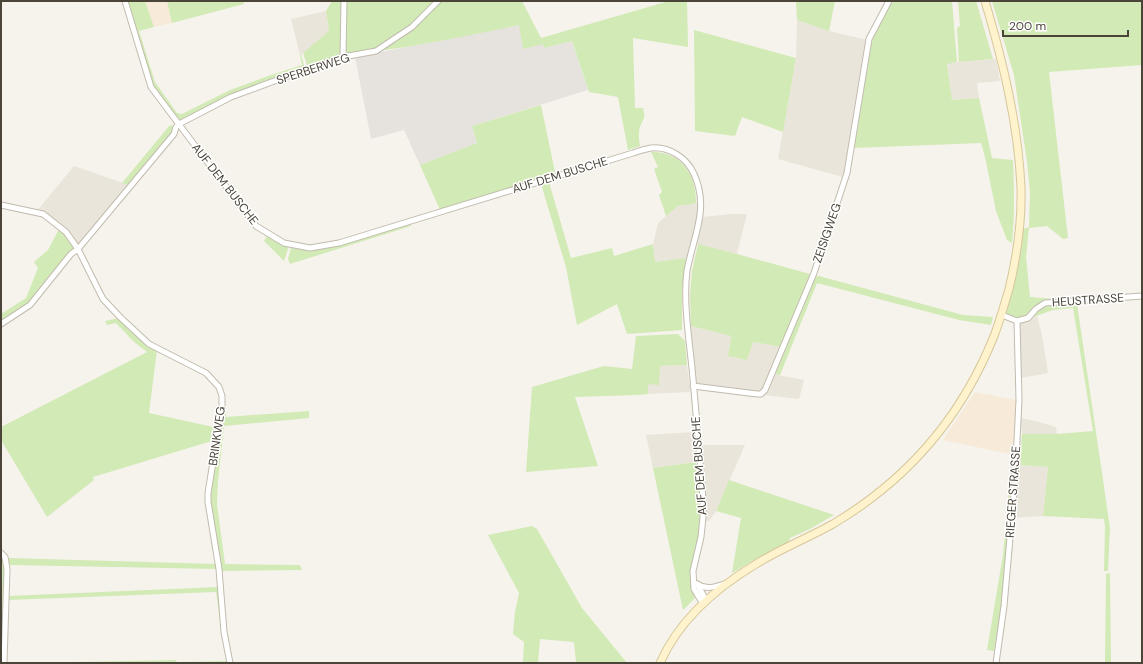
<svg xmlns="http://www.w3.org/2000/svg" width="1143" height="664" font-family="'DM Sans',sans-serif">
  <rect width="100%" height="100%" fill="#f6f3ec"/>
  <g fill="#eae5da">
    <polygon points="326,11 329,31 303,53 300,55 291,19"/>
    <polygon points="797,20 829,31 867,40 846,172 843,177 778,159 796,58"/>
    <polygon points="996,59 1000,81 977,83 979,98 952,100 947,63"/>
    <polygon points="74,166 129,185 78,246 67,232 37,211"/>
    <polygon points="698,202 697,222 688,258 655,262 653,244 658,223 678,206"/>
    <polygon points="732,214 747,214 737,254 696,244 702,217"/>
    <polygon points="1037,316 1042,335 1048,373 1021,378 1019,322"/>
    <polygon points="691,326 731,336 728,356 747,360 753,342 781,347 765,386 761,392 695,385"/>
    <polygon points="687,365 690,391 689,392 648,394 648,384 660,366"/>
    <polygon points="773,374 804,380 799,399 765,395"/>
    <polygon points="1021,418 1035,421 1056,427 1057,434 1022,434"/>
    <polygon points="694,432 696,462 653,468 646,435"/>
    <polygon points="701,445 745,445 716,511 710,520 705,522 706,501"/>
    <polygon points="1018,465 1048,467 1043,516 1013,518"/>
  </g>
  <g fill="#f7ead8">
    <polygon points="145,1 167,1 172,23 154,27"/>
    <polygon points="975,392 1016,400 1014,455 943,440"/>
  </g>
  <polygon fill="#e6e2dd" points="519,25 543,44 544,48 572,41 588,90 472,126 477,143 420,165 404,130 371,139 355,57"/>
  <g fill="#d2eab5">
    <polygon points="126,1 145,1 154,27 139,31 155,82 177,113 182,114 230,90 268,76 302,65 300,55 301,54 305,69 271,80 180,122 153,85"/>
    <polygon points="167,1 244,1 244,4 172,23"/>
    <polygon points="332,1 342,1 341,57 308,68 303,53 329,31 326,11"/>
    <path d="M346,1H522L541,38L669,1H687L688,47L633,38L635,108H643C646,120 644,116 640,127C638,133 639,140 640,146L628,150L618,97L589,92L572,41L544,48L543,44L523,49L519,25C462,37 405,49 348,54L345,52Z"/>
    <polygon points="796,1 835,1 829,31 797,20"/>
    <path d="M893,1H952L957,62L947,64L952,100L979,98L992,158L1013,160C1014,187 1015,215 1012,243L1007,240L996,211L985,157L981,143L854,148L871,45L875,34Z"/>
    <polygon points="958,1 976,1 993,59 959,62 957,28 960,26"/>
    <polygon points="992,1 1142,1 1142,65 1049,72 1068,238 1063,239 1047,226 1029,228 1026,257 1030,297 1054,299 1069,298 1071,303 1076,303 1077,304 1101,466 1110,528 1108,571 1104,571 1105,527 1104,519 1043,516 1048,467 1020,465 1022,434 1057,434 1093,431 1073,308 1053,310 1019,322 1006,314 1017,272 1023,229 1029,227 1030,192 1027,162 1014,75"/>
    <polygon points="694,30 796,58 783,132 742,117 735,136 695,131"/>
    <polygon points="541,105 555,172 551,173 551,176 440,210 420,165 477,143 472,126"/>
    <polygon points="170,125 174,127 172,133 129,185 122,183"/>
    <path d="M651,152C681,151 697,175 696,203L678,206L666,216L659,195L662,192L654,169L658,167Z"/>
    <polygon points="549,182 571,258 612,248 614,256 653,244 655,262 686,258 682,289 682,330 627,334 617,304 577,325 566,267 541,184"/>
    <polygon points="410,224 411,226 290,264 288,259 291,248 310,250"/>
    <polygon points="59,229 65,233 75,248 29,304 1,322 1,314 26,298 38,268 34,262 48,250"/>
    <polygon points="267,236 283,245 289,246 284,261 264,241"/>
    <polygon points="698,244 737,254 810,274 781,347 753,342 747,360 728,356 731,336 691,326 690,295 692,271"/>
    <polygon points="819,276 963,315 993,317 991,325 959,320 817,283 780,375 773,374 814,277"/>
    <polygon points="119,318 157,350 149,413 218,428 215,440 93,477 94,480 47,517 1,440 1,427 147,352 133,341 116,323 107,325 105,321"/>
    <polygon points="678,334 685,341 687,365 660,366 659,385 648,384 648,394 637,395 575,397 598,466 526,472 532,387 604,366 632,369 636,336"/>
    <polygon points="224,404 226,406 226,417 309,411 309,418 224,426 218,481 217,504 225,564 300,565 302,570 221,571 210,497 211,485"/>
    <polygon points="1012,454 1014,455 1002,606 994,651 987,650 1003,555"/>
    <path d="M696,462C698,486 701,510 699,534C696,558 686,572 695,598L683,610L653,468Z"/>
    <polygon points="729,480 834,515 810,529 790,538 788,544 754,560 732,573 741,518 716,511"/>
    <polygon points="532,526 537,529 582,608 627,663 585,663 576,662 574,642 540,639 538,663 523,663 524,642 513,634 515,612 519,593 488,535"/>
    <polygon points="1,555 4,558 6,569 3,663 1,663"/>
    <polygon points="8,558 216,564 216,569 11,565 8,566 6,559"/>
    <polygon points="1110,573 1111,663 1105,663 1106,574"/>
    <polygon points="218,587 222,618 220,620 216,592 8,600 8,596"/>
    <polygon points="176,660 177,662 227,661 228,663 21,663"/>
  </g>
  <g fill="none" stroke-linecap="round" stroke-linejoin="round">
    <g stroke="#c2bbae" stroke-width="7">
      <g id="minor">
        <path d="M125,1L151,87L184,131L256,226L284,243L310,248L339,243L633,153C639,151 645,149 651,148C669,146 687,158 694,174C710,209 693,237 687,271C683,300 689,339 692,368C696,412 700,457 703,501V517L701,537L693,571L694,589L703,604"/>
        <polyline points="343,57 344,1"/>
        <polyline points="1,205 43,214 66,232 78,249 103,299 120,317 149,344 206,373 219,387 222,396 222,406 208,493 208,502 219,569 224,632 230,663"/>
        <polyline points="1002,315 1017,321"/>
        <polyline points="1017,321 1028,318 1036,309 1045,303 1142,296"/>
        <polyline points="1,324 30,305 71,254 78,249 174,134 176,127 179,124 231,97 307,69 343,57 376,51 412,27 438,1"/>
        <polyline points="693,386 757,394 761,394 765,390 814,273 847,173 869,39 889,1"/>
        <polyline points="1,553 5,557 7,569 4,663"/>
        <path d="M697,584C706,590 715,587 724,584"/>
        <polyline points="697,584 706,600"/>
        <polyline points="996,663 1004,606 1015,481 1019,400 1017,321"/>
      </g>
    </g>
    <g stroke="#d6c79b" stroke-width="9">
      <path id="secondary" d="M660,663C679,620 716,588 756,564C780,549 808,538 833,524C907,480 962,416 994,336C1000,321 1004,305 1009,289C1017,256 1022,221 1021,187C1018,123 1003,62 985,1"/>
    </g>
    <use href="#minor" stroke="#fff" stroke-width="5"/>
    <use href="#secondary" stroke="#fff3cd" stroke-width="7"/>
  </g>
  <g text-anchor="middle" stroke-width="3" stroke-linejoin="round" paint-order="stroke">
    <g font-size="12" fill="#4b4439" stroke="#fff">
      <text transform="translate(313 69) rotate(-18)" y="4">SPERBERWEG</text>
      <text transform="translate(560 175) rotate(-17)" y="4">AUF DEM BUSCHE</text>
      <text transform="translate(225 184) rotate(52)" y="4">AUF DEM BUSCHE</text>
      <text transform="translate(827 233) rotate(-71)" y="4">ZEISIGWEG</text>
      <text transform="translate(1088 300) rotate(-4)" y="4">HEUSTRASSE</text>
      <text transform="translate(217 436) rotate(-82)" y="4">BRINKWEG</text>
      <text transform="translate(699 466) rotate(-94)" y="4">AUF DEM BUSCHE</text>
      <text transform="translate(1013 492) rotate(-86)" y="4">RIEGER STRASSE</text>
    </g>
  </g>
  <rect width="1143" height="664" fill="none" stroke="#4b4439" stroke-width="4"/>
  <path d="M1003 30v6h125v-6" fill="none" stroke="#4b4439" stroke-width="2"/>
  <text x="1009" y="30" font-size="12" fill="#4b4439" stroke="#ffffff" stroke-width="3" paint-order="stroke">200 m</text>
</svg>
